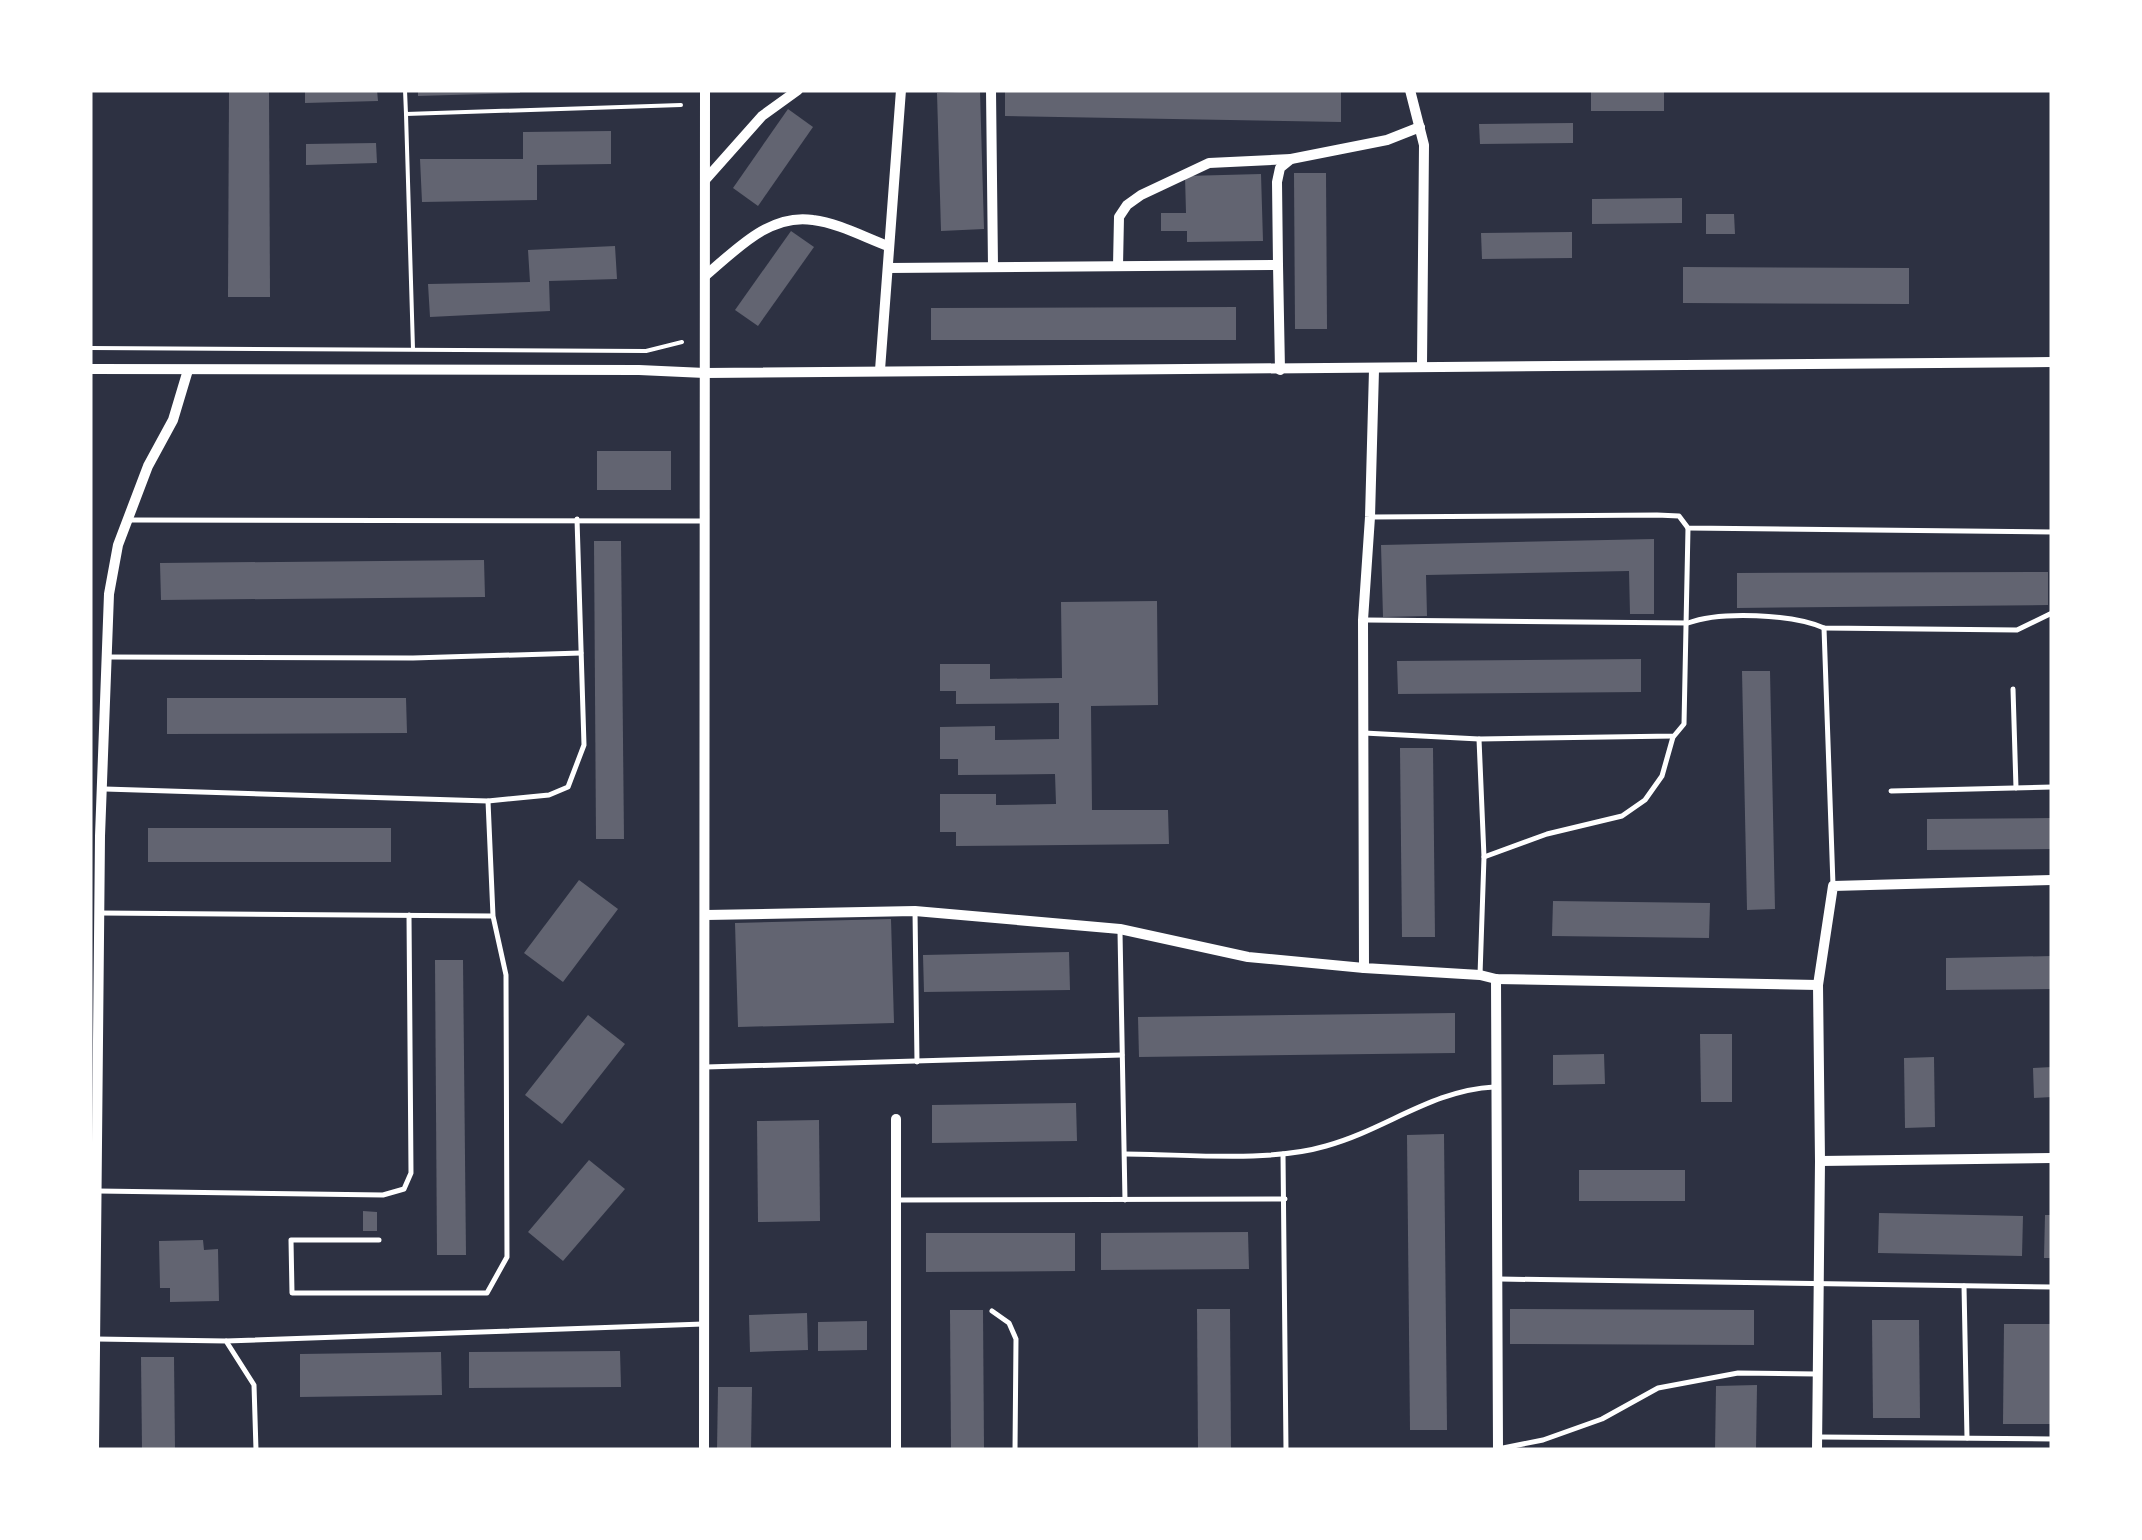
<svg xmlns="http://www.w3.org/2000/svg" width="2142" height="1540" font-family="Manrope,sans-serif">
  <rect width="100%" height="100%" fill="#2d3142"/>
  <g fill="#626471">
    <polygon points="229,90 269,90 270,297 228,297"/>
    <polygon points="305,90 377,90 378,101 305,103"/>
    <polygon points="418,90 520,90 520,93 418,96"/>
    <polygon points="1005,90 1341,90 1341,122 1005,116"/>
    <rect x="1591" y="90" width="73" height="21"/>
    <polygon points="980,91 984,229 941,231 937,93"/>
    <polygon points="788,109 813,127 758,206 733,188"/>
    <polygon points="1573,123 1573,143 1480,144 1479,124"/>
    <polygon points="611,131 611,164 537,165 537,200 422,202 420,159 523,159 523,132"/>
    <polygon points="376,143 377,163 306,165 306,144"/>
    <polygon points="1294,173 1326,173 1327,329 1295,329"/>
    <polygon points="1261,174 1263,241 1187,242 1187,231 1161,231 1161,213 1186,213 1185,176"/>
    <polygon points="1682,198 1682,223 1592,224 1592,199"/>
    <polygon points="1706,214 1734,214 1735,234 1706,234"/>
    <polygon points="791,231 814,247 758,326 735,310"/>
    <polygon points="1572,232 1572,258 1482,259 1481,233"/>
    <polygon points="615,246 617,279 549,281 550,311 430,317 428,284 530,282 528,250"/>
    <polygon points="1683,267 1909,268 1909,304 1683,303"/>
    <polygon points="1236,307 1236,340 931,340 931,308"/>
    <rect x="597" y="451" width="74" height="39"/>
    <polygon points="1654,539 1654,614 1630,614 1629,571 1426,575 1427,616 1383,617 1381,545"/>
    <polygon points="594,541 621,541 624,839 596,839"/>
    <polygon points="484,560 485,597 161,600 160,563"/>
    <polygon points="2048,572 2048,605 1737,608 1737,573"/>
    <polygon points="1157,601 1158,705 1091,706 1092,810 1168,810 1169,844 956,846 956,832 940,832 940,794 996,794 996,805 1056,804 1055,774 958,775 958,759 940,759 940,727 995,726 995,740 1059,739 1059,703 956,704 956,691 940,691 940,664 990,664 990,679 1062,678 1061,602"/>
    <polygon points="1641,659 1641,692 1398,694 1397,661"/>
    <polygon points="1742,671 1770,671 1775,909 1747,910"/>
    <polygon points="167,698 406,698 407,733 167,734"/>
    <polygon points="1400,748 1433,748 1435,937 1402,937"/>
    <polygon points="2052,818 2052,849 1927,850 1927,819"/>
    <rect x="148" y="828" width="243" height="34"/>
    <polygon points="579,880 618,909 563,982 524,953"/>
    <polygon points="1553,901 1710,903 1709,938 1552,936"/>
    <polygon points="891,919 894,1023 738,1027 735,923"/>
    <polygon points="1069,952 1070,990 924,992 923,955"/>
    <polygon points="2052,956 2052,989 1946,990 1946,958"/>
    <polygon points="435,960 463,960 466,1255 437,1255"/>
    <polygon points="1455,1013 1455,1053 1139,1057 1138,1017"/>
    <polygon points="588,1015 625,1044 562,1124 525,1095"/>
    <polygon points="1700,1034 1732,1034 1732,1102 1701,1102"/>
    <polygon points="1604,1054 1605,1084 1553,1085 1553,1055"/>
    <polygon points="1934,1057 1935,1127 1905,1128 1904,1058"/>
    <polygon points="2052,1067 2052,1097 2034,1098 2033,1068"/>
    <polygon points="1076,1103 1077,1141 932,1143 932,1105"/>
    <polygon points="819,1120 820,1221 758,1222 757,1121"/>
    <polygon points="1444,1134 1447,1430 1410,1430 1407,1135"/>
    <polygon points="589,1160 625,1189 563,1261 528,1232"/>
    <rect x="1579" y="1170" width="106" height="31"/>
    <polygon points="363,1211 377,1212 377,1231 363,1231"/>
    <polygon points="1879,1213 2023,1216 2022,1256 1878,1253"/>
    <polygon points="2045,1215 2052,1215 2052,1258 2044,1258"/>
    <polygon points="1248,1232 1249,1269 1101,1270 1101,1233"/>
    <polygon points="926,1233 1075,1233 1075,1271 926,1272"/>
    <polygon points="203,1240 204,1250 218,1249 219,1301 170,1302 170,1288 160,1288 159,1241"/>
    <polygon points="1197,1309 1230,1309 1231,1450 1198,1450"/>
    <polygon points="1510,1309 1754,1310 1754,1345 1510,1344"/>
    <polygon points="950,1310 983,1310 984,1450 951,1450"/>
    <polygon points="807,1313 808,1350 750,1352 749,1315"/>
    <polygon points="1872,1320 1919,1320 1920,1418 1873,1418"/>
    <polygon points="867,1321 867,1350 818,1351 818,1322"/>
    <polygon points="2004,1324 2052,1324 2052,1424 2003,1424"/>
    <polygon points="620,1351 621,1387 469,1388 469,1352"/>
    <polygon points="441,1352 442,1395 300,1397 300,1354"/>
    <polygon points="141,1357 174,1357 175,1450 142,1450"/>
    <polygon points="1757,1385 1756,1450 1715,1450 1716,1386"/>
    <polygon points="718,1387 752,1387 751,1450 717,1450"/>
  </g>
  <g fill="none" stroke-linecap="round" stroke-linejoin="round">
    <g stroke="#fff" stroke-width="4">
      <polyline points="405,90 406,114 681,105"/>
      <polyline points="406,114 413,349"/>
      <polyline points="90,348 646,351 682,342"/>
    </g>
    <g stroke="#fff" stroke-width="5">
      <polyline points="1373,517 1657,515 1679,516 1688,528 2052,532"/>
      <polyline points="130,520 704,521"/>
      <path d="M1366,620L1688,623C1720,611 1793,614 1824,628L2017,630L2052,613"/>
      <polyline points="1824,628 1833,885"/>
      <polyline points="107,657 413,658 581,653"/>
      <polyline points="2013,689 2016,788"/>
      <polyline points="1364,733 1479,739 1674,736 1684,724 1688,528"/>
      <polyline points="1479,739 1484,857 1480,975"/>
      <polyline points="105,789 488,801 549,795 568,787 584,745 577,519"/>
      <polyline points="1891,791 2052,787"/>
      <polyline points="1484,857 1547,834 1622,816 1645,800 1662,776 1673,737"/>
      <polyline points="915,911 917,1062"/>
      <polyline points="100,913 492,916"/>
      <polyline points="1120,932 1125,1200"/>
      <polyline points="706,1067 1122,1055"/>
      <path d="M1125,1154C1186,1154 1268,1163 1326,1146C1385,1130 1432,1090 1494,1087"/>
      <polyline points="1283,1154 1286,1450"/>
      <polyline points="98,1191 383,1195 404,1189 411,1173 409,915"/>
      <polyline points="899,1200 1285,1199"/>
      <polyline points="379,1240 291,1240 292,1293 487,1293 507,1257 506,975 493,916 488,801"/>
      <polyline points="1500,1279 2052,1287"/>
      <polyline points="1964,1286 1967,1438"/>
      <polyline points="992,1311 1009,1323 1016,1339 1015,1450"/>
      <polyline points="96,1339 226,1341 254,1385 256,1450"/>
      <polyline points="226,1341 703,1324"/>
      <polyline points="1820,1437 2052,1439"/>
      <polyline points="1498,1449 1543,1440 1602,1419 1658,1388 1738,1373 1816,1374"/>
    </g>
    <g stroke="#fff" stroke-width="10">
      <polyline points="991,90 993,267"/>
      <polyline points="1410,90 1424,145 1422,365"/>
      <polyline points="706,179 762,116 798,90"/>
      <polyline points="1278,265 1277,182 1280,168 1291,159 1387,140 1420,127"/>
      <polyline points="1118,266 1119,217 1127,205 1141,195 1209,163 1291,159"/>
      <polyline points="888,268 1278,265 1280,370"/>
      <path d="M705,276C735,251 769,213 813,220C838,223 864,237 888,246"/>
      <polyline points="90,369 639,370 705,373 2052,362"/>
      <polyline points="880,370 901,90"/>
      <polyline points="1374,370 1370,517 1363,620 1364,968 1480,975 1496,979 1818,985"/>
      <polyline points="706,915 915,911 1120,929 1248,957 1364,968"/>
      <polyline points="1496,979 1498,1450"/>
      <polyline points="1820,1161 2052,1158"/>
      <polyline points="94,1450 100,836 109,594 118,545 148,466 173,420 188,370"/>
      <polyline points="704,1450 705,90"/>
      <polyline points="896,1450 896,1119"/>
      <polyline points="1817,1450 1820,1161 1818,985 1833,886 2052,880"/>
    </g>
  </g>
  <rect width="2142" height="1540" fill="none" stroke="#ffffff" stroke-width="185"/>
</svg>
